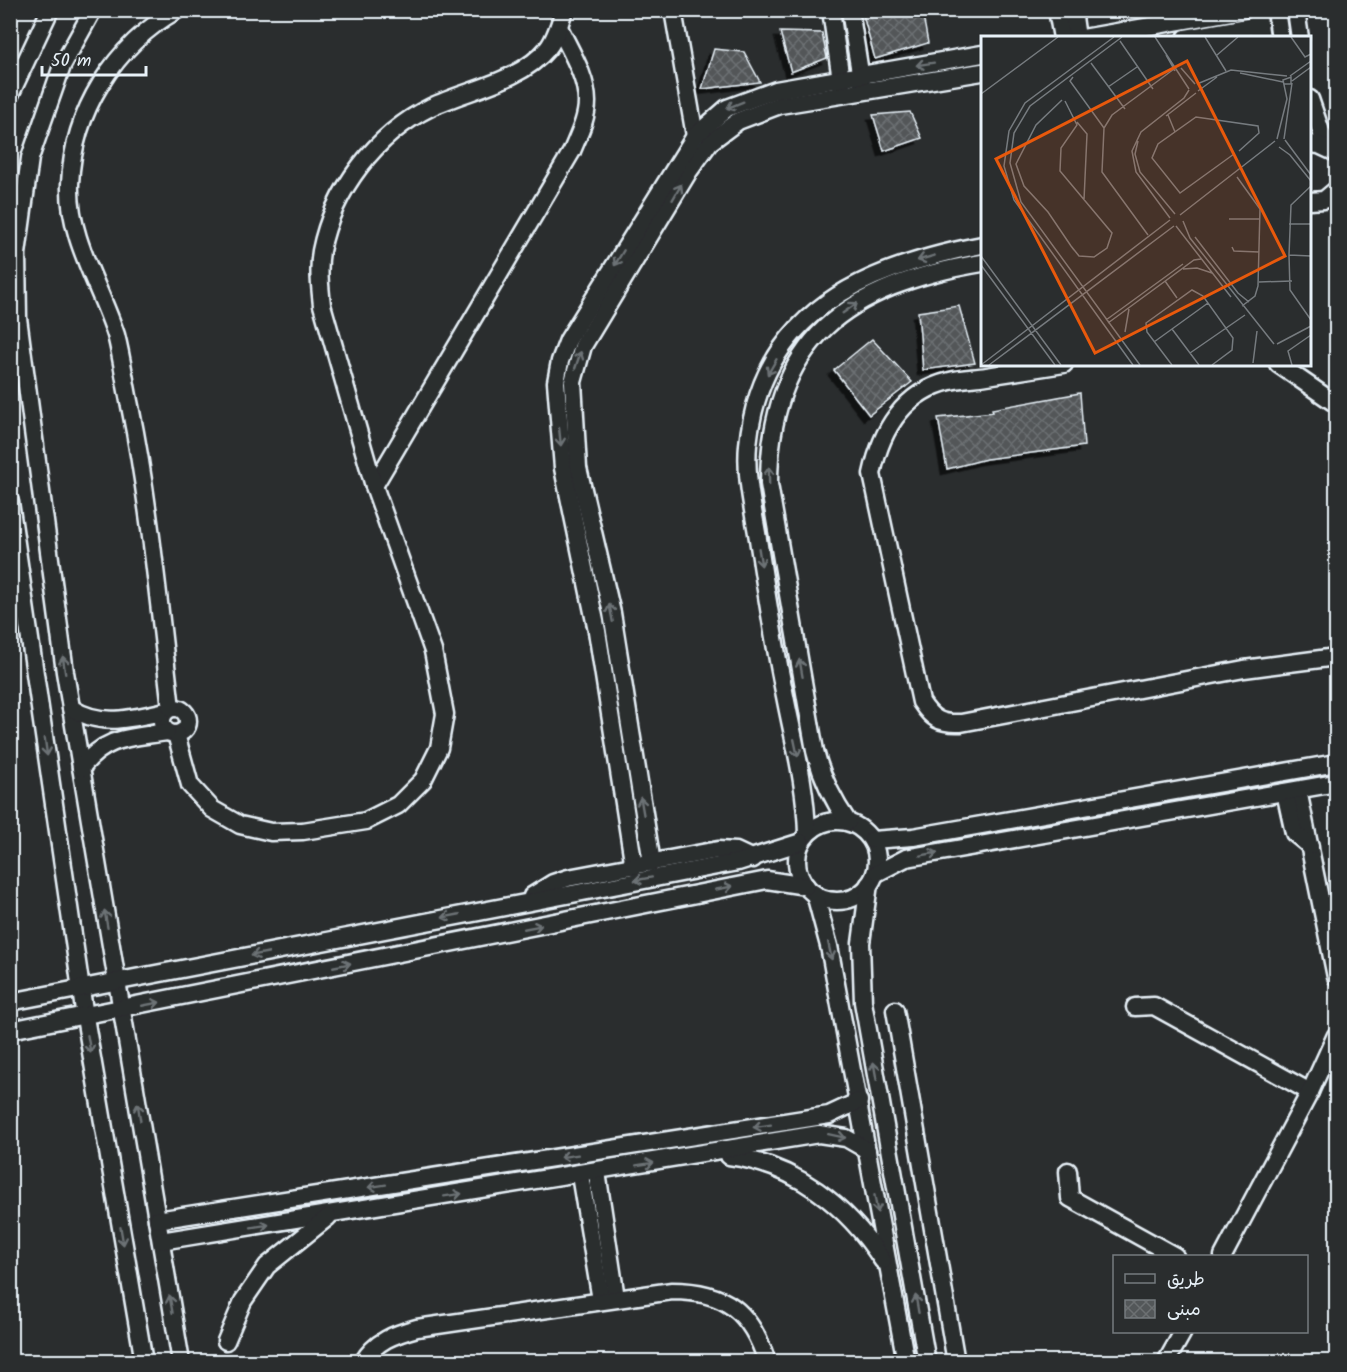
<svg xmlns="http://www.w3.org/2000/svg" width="1347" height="1372" font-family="Kalam,'Playpen Sans Arabic',sans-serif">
  <defs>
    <pattern id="building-cross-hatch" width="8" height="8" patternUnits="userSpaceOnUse" patternTransform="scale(1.5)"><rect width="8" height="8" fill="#535759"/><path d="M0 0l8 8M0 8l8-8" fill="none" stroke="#6c7072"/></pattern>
    <filter id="shadow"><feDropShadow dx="-5.5" dy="5.5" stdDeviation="0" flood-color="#0009"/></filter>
  </defs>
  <rect width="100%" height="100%" fill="#2a2d2e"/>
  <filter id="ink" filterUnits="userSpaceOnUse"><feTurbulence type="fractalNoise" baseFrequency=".0167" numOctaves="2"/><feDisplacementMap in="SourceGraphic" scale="12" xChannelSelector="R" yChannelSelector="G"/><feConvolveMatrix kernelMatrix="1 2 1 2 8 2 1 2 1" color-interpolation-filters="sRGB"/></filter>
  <g filter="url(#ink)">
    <g fill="url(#building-cross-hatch)" stroke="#e8f1f8" stroke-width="1.5" filter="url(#shadow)">
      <polygon points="903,10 922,10 928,43 875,59 863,15"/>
      <polygon points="780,32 822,33 827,58 791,72"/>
      <polygon points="714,49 744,52 760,82 702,89"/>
      <polygon points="910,112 922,138 884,151 873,115"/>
      <polygon points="959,306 975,363 923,370 918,312"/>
      <polygon points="872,339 912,382 869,415 834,370"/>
      <polygon points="1080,393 1084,446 986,459 947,469 938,418 993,412 992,409"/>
    </g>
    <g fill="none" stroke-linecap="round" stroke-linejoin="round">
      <g stroke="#e8f1f8" stroke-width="21">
        <g id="street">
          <polyline points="93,10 62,66 30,158 17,254 18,318 65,672 181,1362"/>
          <polyline points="673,10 695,136"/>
          <polyline points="831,10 842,87"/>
          <polyline points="850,10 862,85"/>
          <polyline points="1057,10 1062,38"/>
          <polyline points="1073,10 1077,38"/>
          <polyline points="1257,10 1261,38"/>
          <polyline points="1276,10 1280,38"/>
          <polyline points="1296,10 1300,38"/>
          <polyline points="1083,38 1242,10"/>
          <polyline points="1186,38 1259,25"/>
          <polyline points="10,95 50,10"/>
          <polyline points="1310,99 1322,134 1332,150"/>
          <polyline points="1310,144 1319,145 1334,152"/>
          <polyline points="1310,201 1324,200 1336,190"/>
          <path d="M1064,364C1038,368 1013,372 987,376C975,378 962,378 950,381C903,392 881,431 872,474L921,702C932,719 940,724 961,723L1244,669L1336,657"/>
          <polyline points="1278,364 1336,404"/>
          <path d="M374,486L572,151C578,136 587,119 587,102C587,76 569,49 559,27"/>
          <polyline points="10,502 85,1017 144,1362"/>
          <circle cx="175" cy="721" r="13"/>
          <path d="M71,708C102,728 132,718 166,711"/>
          <path d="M171,708C159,607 150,505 130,406C125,383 122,358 116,335C100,285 68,238 70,184C73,111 114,46 177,10"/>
          <path d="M176,734L190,785L212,809L240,825L271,832L303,831L366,821L398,805L423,780L439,748L445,714L433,651L374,486L322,305C320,287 318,269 321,251C333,190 376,134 431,107C469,89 520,82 548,48C556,38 560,23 564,10"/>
          <path d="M81,768C106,736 129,738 167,732"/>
          <polyline points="1298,790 1336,977"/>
          <polyline points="1285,792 1294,833 1310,846"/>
          <circle cx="837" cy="861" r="40"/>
          <path d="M848,822C832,799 822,778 815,751L769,484C769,339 849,285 982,263"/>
          <path d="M807,834C806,786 794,742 785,696C774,644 766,591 758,539C753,508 745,476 748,445C761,311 866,267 982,245"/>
          <polyline points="872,840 913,837 1336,763"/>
          <polyline points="652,863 612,613 578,468 573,382 583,346 689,171 710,142 738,121 780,105 982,72"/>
          <polyline points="634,867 597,631 563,468 556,382 560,361 568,340 695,136 727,108 776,90 982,54"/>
          <polyline points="875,874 906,858 1336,783"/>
          <polyline points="869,884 861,943 863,1002 927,1362"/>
          <polyline points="815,894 829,946 906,1362"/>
          <polyline points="532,896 553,883 568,878 718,850 736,851 753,859"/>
          <polyline points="10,1002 738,862 801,842"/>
          <polyline points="1135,1007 1154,1006 1310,1092"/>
          <polyline points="895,1010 956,1362"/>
          <polyline points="10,1030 747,884 767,880 806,886"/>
          <path d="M729,1156C795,1165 847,1205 883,1261"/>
          <polyline points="1068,1171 1070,1198 1175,1256"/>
          <polyline points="597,1172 616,1298"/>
          <polyline points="580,1175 601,1300"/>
          <polyline points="157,1220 829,1115 859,1101"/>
          <polyline points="161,1241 819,1134 846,1138 867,1150"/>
          <polyline points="1223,1256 1310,1092 1336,1035"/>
          <polyline points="226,1341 243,1301 267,1266 328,1217"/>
          <path d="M363,1362C375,1341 395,1334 417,1328L672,1291C725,1291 751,1311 767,1362"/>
          <polyline points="1166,1362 1183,1332"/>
        </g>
      </g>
      <use href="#street" stroke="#2a2d2e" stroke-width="16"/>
    </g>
    <defs><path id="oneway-shaft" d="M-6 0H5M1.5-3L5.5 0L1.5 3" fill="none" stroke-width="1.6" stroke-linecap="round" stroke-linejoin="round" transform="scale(1.5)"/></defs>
    <g stroke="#6c7275">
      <use href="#oneway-shaft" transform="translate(925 64) rotate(171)"/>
      <use href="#oneway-shaft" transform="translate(735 105) rotate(158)"/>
      <use href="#oneway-shaft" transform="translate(677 192) rotate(-60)"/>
      <use href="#oneway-shaft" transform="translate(619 258) rotate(121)"/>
      <use href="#oneway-shaft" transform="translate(926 258) rotate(164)"/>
      <use href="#oneway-shaft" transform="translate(850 308) rotate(-35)"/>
      <use href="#oneway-shaft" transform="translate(578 360) rotate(-71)"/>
      <use href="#oneway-shaft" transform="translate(772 367) rotate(120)"/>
      <use href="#oneway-shaft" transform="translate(560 437) rotate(84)"/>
      <use href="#oneway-shaft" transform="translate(769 476) rotate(-91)"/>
      <use href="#oneway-shaft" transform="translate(760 557) rotate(81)"/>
      <use href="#oneway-shaft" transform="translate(611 613) rotate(-101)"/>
      <use href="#oneway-shaft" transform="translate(64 665) rotate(-98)"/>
      <use href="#oneway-shaft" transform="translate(801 668) rotate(-100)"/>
      <use href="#oneway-shaft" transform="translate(46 747) rotate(82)"/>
      <use href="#oneway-shaft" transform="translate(796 748) rotate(78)"/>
      <use href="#oneway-shaft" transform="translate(642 806) rotate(-100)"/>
      <use href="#oneway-shaft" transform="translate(929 854) rotate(-10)"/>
      <use href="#oneway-shaft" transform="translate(643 879) rotate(170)"/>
      <use href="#oneway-shaft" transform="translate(724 888) rotate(-11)"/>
      <use href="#oneway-shaft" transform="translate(451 916) rotate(169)"/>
      <use href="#oneway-shaft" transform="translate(106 919) rotate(-100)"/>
      <use href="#oneway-shaft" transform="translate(533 927) rotate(-11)"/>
      <use href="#oneway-shaft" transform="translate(830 951) rotate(78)"/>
      <use href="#oneway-shaft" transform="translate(260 954) rotate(169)"/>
      <use href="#oneway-shaft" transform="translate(342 965) rotate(-11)"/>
      <use href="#oneway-shaft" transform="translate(151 1004) rotate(-11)"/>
      <use href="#oneway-shaft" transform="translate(89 1044) rotate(80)"/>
      <use href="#oneway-shaft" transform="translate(875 1071) rotate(-100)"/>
      <use href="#oneway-shaft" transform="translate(139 1112) rotate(-99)"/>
      <use href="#oneway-shaft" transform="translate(762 1126) rotate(171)"/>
      <use href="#oneway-shaft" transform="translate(837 1136) rotate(12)"/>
      <use href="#oneway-shaft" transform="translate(569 1156) rotate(171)"/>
      <use href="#oneway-shaft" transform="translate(645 1164) rotate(-9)"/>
      <use href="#oneway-shaft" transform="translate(377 1186) rotate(171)"/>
      <use href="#oneway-shaft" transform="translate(453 1195) rotate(-9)"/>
      <use href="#oneway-shaft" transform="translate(876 1204) rotate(80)"/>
      <use href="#oneway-shaft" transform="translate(260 1226) rotate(-9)"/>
      <use href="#oneway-shaft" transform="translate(122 1236) rotate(80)"/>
      <use href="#oneway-shaft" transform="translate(171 1304) rotate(-100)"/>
      <use href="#oneway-shaft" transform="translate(917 1304) rotate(-100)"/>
    </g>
  </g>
  <g transform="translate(981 36)">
    <rect width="330" height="330" fill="#2a2d2e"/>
    <path fill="none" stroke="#767b7f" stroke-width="1.5" d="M133,1L44,67L28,95L23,130L33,164L152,329M141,1L49,70L33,97L29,127L40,166L159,329M174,1L208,53M224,1L245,35M310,1L324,21L330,18M139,5L172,53M185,19L194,35M236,19L257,1M110,27L144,73M200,32L214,48M259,37L302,46M309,40L330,25M92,41L89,45L123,92M311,45L330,31M216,48L250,34L306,40M127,51L156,31M217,55L236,41M0,58L77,1M81,64L55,89L35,128L43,150L67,176L90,210M84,65L96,89L80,112L79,135L131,197L126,212L113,221L98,220L90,210L93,214M187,79L194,96M185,80L215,57M96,86L106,98L103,164M296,103L306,63L302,44L310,41V48H303M303,103L311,47M304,104L330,139M157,105L154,118L159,136L194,178M298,111L309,119L330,145M253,118L199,157L171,122L177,108L215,81L277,90L278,97L258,115M256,141L279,173L277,250L274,260L261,270M330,150L310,169L308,219L309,254L330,284M199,179L294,105M189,182L155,136L151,115L160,96L203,62L208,54M248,183H279M202,185L209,202L293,308M308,188H330M195,190L250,261M167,199L121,136L123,92L131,79L193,33M214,201L257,257L268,266M251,211L253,215L278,216M308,219L330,220M0,220L80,329M0,229L74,329M202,233L216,232L231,237M184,245L196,262M278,246L311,245M125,284L202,228M127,287L213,224L220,223M191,293L218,329M144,296L148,273M173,306L227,267M296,308L330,290M209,317L264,279M272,327L276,295M0,329L189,184M8,329L193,190M191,329L166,296L165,287L211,254L222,260L252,302L251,314L231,329M311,329L307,315L330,299"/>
    <path fill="#e8590c" fill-opacity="0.15" stroke="#e8590c" stroke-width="3" d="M206,25L304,220L114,317L15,123Z"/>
    <rect width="330" height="330" fill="none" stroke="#e8f1f8" stroke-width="3"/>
  </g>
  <rect width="1347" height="1372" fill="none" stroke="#2a2d2e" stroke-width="36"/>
  <rect x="18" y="18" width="1311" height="1336" fill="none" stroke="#e8f1f8" stroke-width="2" filter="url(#ink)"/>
  <rect x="1113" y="1255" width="195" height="78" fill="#2a2d2e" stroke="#767b7f" stroke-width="1.5"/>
  <rect x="1125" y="1274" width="30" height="9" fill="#2a2d2e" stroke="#767b7f" stroke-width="1.5"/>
  <text x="1167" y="1285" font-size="18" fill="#e8f1f8">طريق</text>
  <rect x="1125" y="1300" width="30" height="18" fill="url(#building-cross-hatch)" stroke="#767b7f" stroke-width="1.5"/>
  <text x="1167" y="1315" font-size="18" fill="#e8f1f8">مبنى</text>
  <path d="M42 66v9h104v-9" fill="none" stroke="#e8f1f8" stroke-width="3"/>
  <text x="51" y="66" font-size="18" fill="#e8f1f8" stroke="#2a2d2e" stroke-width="4.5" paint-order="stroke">50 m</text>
</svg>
